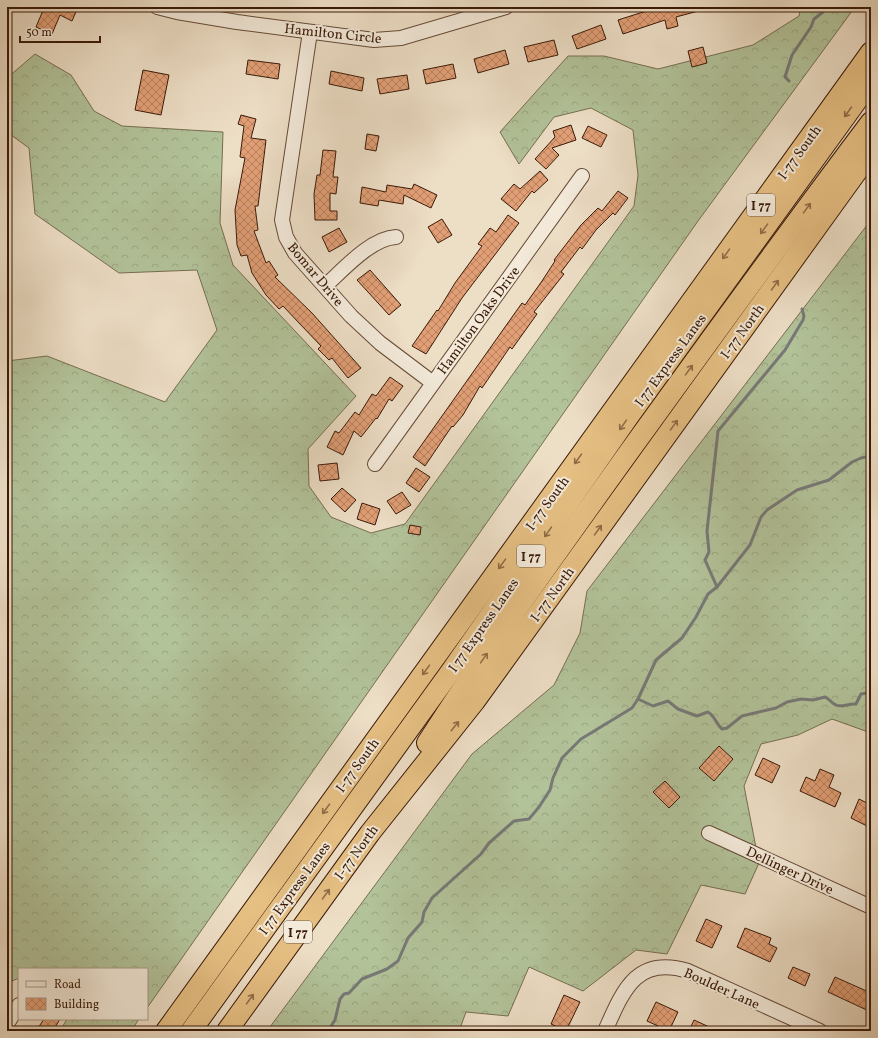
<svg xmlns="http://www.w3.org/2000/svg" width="878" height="1038" font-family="Vollkorn,serif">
  <defs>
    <pattern id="forest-crowns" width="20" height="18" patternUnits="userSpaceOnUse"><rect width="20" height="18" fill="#b2c299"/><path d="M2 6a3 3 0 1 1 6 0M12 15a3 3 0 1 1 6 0" fill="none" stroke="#9aa682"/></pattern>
    <pattern id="building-cross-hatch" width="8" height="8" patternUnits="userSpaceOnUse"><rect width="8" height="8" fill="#e29f76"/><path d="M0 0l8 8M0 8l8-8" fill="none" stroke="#b8815f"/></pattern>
  </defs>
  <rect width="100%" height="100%" fill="#eddec6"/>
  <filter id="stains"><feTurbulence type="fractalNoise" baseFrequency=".005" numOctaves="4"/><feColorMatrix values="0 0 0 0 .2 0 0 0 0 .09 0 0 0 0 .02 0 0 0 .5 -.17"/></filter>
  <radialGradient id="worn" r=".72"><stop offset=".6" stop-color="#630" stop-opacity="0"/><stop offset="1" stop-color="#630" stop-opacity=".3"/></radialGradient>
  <g fill="url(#forest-crowns)" stroke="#766e50">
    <polygon points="801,7 855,7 698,221 147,1008 147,969 19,969 19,978 12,981 7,978 7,361 47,356 165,402 217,330 197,270 119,273 35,214 29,148 7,132 7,78 35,54 71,75 94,111 122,126 223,132 220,223 233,265 356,396 308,449 309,486 331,517 371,533 405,524 634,206 638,175 633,130 591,108 554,117 519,164 500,132 568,56 604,56 658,69 753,45 799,16"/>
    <polygon points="871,220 871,733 832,719 798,735 761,744 744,786 759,863 745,894 701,885 667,954 636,950 583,991 529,967 508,1016 466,1012 459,1031 267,1031 472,754 554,685 580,633 587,591"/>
    <polygon points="67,1019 139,1019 131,1031 60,1031"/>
  </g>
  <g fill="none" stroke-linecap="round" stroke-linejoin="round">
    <g stroke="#777977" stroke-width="3">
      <polyline points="789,81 785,77 792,55 811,27 814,19 823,12 825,7"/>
      <polyline points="717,587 705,560 709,552 707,531 718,431 785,350 803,320 804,316 802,309"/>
      <path d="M638,699L653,706L668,701L678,709L697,716L708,712C715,716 716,724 722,729L727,728L742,716L776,708L787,702L801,699L813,700L825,697C830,699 831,703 836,705C842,708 849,703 856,704L861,694L867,693L871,695"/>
      <polyline points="328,1031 335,1020 340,999 344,994 349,993 362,979 387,969 398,961 408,938 422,922 424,912 432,898 481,854 489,843 514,821 529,819 539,807 550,790 553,778 562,758 581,739 632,708 638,699 656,660 682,638 696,617 708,594 717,587 750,545 761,517 767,510 797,490 829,480 852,462 861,458 871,456"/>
    </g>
  </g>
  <g fill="url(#building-cross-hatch)" stroke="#3a1a08">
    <polygon points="41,7 78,7 72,21 60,15 52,34 36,27 44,8"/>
    <polygon points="659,7 702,7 702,10 676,17 678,26 667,29 665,20 623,34 618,20"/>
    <polygon points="601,25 606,39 577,49 572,36"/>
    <polygon points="554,40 558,55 528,62 524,47"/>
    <polygon points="703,47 707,63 692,67 688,51"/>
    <polygon points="505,50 509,64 478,73 474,59"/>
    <polygon points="248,60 280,64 278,79 246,74"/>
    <polygon points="453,64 456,78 426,84 423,70"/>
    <polygon points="143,70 169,75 161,115 135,110"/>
    <polygon points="331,71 364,78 362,91 329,84"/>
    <polygon points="407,75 409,89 380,94 377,79"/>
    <polygon points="241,115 256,119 251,138 266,140 258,206 255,206 258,230 254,231 266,263 269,261 278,275 275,277 312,313 361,368 348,378 332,358 329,360 318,349 321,346 300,324 283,306 279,309 266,295 252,273 247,255 241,256 237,245 235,210 245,158 240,157 244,126 238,124"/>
    <polygon points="571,125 576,140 552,148 559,155 546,169 535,159 555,137 553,131"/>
    <polygon points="588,126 607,135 601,147 582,138"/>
    <polygon points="367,134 379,136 376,151 365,149"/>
    <polygon points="323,150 336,151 333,177 338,177 336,194 330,193 330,211 337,211 337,220 315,220 314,194 317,175 320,175"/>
    <polygon points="540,171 548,180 534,193 532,191 516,211 501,199 514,184 520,189"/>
    <polygon points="414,184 437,195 431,208 404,195 403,204 379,200 378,206 360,203 362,187 386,192 387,185 412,189"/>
    <polygon points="618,191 628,198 615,215 613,213 596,230 582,249 580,247 561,272 564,274 534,312 537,314 512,349 510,347 482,388 480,386 463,415 453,427 452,426 425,466 413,457 522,303 525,305 542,281 555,261 554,260 581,225 598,208 602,211"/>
    <polygon points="508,215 519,223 462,298 426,354 412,346 437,310 438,311 455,283 482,246 478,244 490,228 496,232"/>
    <polygon points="442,219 452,235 438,243 428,227"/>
    <polygon points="339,228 347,242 329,252 322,237"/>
    <polygon points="370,270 401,305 389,315 357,280"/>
    <polygon points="390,377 403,386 392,401 389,399 377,419 376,418 361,437 354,431 343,455 327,447 335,431 339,433 355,412 359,415 372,394 376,396"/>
    <polygon points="337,463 339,479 320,481 318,465"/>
    <polygon points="416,468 430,477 419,492 406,483"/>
    <polygon points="342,488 356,500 345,512 331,499"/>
    <polygon points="402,492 411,505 396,514 387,501"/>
    <polygon points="362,503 380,509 375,525 357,519"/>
    <polygon points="410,525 421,527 420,535 408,533"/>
    <polygon points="719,746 733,759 714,781 699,768"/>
    <polygon points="763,758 780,766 772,783 755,775"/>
    <polygon points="820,769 834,775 829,787 841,793 835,807 800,791 806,777 815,781"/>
    <polygon points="665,781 680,797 669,808 653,792"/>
    <polygon points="859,799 869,804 867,807 871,809 871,822 869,827 851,818"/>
    <polygon points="706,919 722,926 712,948 696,941"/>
    <polygon points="745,928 771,938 769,944 777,948 770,962 737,947"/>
    <polygon points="793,967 810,974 805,986 788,978"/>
    <polygon points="835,977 871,993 871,1012 828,992"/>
    <polygon points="564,995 580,1002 566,1031 551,1024"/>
    <polygon points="656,1002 678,1012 669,1031 647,1021"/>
    <polygon points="44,1019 60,1019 53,1031 36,1031"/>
    <polygon points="694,1020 718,1031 689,1031"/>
  </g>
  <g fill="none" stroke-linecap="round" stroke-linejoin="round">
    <g stroke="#674b38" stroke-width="16">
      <g id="minor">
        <polyline points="157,7 177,12 237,22 374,40 401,38 506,7"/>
        <polyline points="310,32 282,220 286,237 295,253 351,316 380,343 433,383"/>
        <path d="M325,286C343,270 371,238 396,237"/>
        <polyline points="375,464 582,176"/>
        <polyline points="709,833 871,907"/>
        <polyline points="7,1024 19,1005"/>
        <path d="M605,1031C623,991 636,955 688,971L820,1031"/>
      </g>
    </g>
    <g stroke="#3a1a08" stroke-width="22">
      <g id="highway">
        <path d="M427,743C490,645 558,551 626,456C707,344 788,232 871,122"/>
        <polyline points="166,1031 871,52"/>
        <polyline points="191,1031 451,671 629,416 871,81"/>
        <polyline points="227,1031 370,833 475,701 871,152"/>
      </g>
    </g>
    <use href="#minor" stroke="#f3eada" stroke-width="14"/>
    <use href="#highway" stroke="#e6bf83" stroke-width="20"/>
  </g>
  <defs><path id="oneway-shaft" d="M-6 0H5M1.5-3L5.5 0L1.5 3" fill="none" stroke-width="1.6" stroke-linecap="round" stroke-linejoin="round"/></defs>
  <g stroke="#906c46">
    <use href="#oneway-shaft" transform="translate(848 112) rotate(126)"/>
    <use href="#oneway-shaft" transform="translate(807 208) rotate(-54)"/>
    <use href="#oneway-shaft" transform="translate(764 229) rotate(126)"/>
    <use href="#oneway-shaft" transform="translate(726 254) rotate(126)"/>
    <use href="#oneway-shaft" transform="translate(775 285) rotate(-54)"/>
    <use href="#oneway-shaft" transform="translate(689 370) rotate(-54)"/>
    <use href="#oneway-shaft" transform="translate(623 425) rotate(125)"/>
    <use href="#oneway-shaft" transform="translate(674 425) rotate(-54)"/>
    <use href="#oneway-shaft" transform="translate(578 459) rotate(126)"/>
    <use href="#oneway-shaft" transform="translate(598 530) rotate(-54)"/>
    <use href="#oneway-shaft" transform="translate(548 532) rotate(125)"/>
    <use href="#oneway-shaft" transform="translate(502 564) rotate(126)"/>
    <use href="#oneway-shaft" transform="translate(484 658) rotate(-55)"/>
    <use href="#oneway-shaft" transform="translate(426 670) rotate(126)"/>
    <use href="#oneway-shaft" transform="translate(455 726) rotate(-51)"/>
    <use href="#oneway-shaft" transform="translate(326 809) rotate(126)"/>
    <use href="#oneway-shaft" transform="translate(326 894) rotate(-54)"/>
    <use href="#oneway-shaft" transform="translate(250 999) rotate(-54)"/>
  </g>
  <g text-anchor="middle" stroke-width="4" stroke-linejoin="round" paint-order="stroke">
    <g fill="#f3eada" stroke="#725847" stroke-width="1">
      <rect x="747" y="194" width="28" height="22" rx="3"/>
      <rect x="517" y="545" width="28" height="22" rx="3"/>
      <rect x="284" y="921" width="28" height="22" rx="3"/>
    </g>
    <g font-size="13" font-weight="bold" fill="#3a1a08">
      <text x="761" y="210">I 77</text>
      <text x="531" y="561">I 77</text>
      <text x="298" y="937">I 77</text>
    </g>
    <g font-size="14" fill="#3a1a08" stroke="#f3eada">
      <text transform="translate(333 33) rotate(6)" y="5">Hamilton Circle</text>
      <text transform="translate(799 152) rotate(-54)" y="5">I-77 South</text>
      <text transform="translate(316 274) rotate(50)" y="5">Bomar Drive</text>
      <text transform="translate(478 320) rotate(-54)" y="5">Hamilton Oaks Drive</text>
      <text transform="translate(742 331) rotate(-54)" y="5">I-77 North</text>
      <text transform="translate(670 360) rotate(-54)" y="5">I 77 Express Lanes</text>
      <text transform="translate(547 503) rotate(-54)" y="5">I-77 South</text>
      <text transform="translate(552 594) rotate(-54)" y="5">I-77 North</text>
      <text transform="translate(483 625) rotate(-55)" y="5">I 77 Express Lanes</text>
      <text transform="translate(357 765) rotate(-54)" y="5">I-77 South</text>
      <text transform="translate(356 852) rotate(-54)" y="5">I-77 North</text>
      <text transform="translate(790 870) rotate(25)" y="5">Dellinger Drive</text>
      <text transform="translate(294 888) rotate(-54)" y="5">I 77 Express Lanes</text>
      <text transform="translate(722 988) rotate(24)" y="5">Boulder Lane</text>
    </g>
  </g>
  <rect width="878" height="1038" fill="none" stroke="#eddec6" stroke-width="24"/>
  <rect x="8" y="8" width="862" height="1022" fill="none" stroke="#3a1a08" stroke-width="2"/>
  <rect x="12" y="12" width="854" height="1014" fill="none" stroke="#3a1a08"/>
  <rect x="18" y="968" width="130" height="52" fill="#f3eada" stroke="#a99786"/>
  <rect x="26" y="981" width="20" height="6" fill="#f3eada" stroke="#a99786"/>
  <text x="54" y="988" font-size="12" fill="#3a1a08">Road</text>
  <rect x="26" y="998" width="20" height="12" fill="url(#building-cross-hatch)" stroke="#a99786"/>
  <text x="54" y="1008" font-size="12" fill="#3a1a08">Building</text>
  <path d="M20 36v6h80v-6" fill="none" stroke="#3a1a08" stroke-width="2"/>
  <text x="26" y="36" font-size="12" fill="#3a1a08" stroke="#f3eada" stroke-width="3" paint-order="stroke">50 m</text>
  <rect width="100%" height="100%" filter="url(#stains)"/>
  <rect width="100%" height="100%" fill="url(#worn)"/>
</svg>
